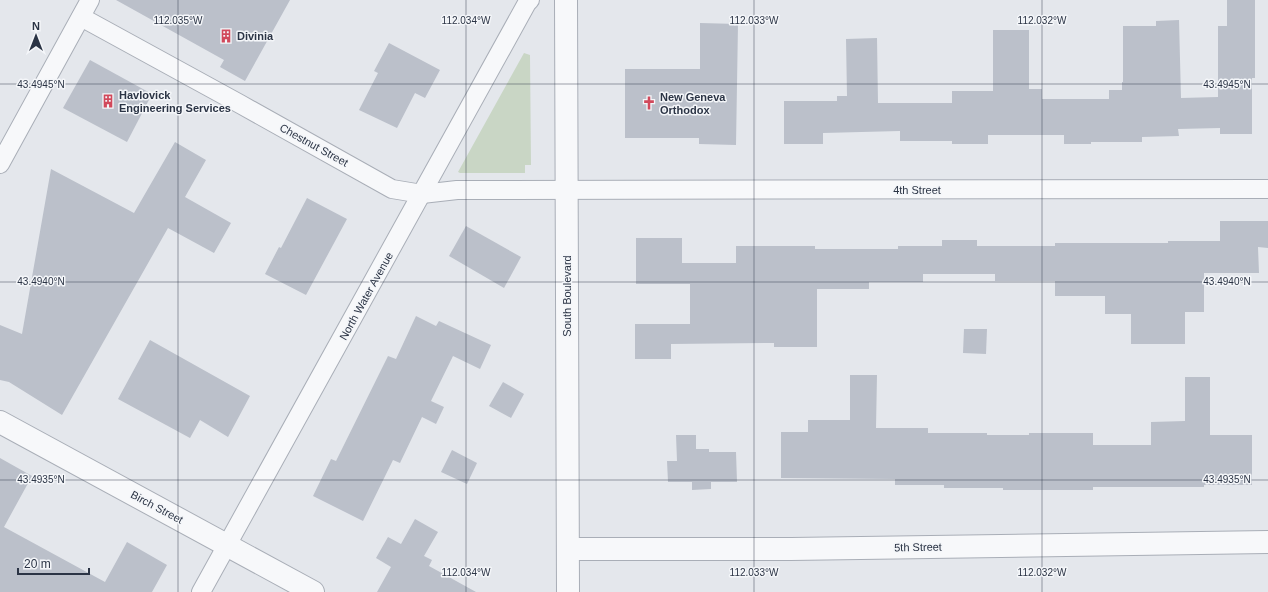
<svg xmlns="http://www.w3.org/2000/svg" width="1268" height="592" font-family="Helvetica,sans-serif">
  <rect width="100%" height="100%" fill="#e4e7ec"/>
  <polygon fill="#c9d6c5" points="524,53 530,55 531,165 525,165 525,173 460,173 458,172"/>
  <g fill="#bbc0ca">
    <polygon points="116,0 290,0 245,81 220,67 224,60"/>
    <polygon points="1227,0 1255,0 1255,78 1252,78 1252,134 1220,134 1220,128 1178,129 1179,136 1142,137 1142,142 1091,142 1091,144 1064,144 1064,135 988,135 988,144 952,144 952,141 900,141 900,131 823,133 823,144 784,144 784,101 837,101 837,96 847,96 846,39 877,38 878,103 952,103 952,91 993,91 993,30 1029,30 1029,89 1042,89 1042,99 1109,99 1109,90 1122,90 1122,82 1123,82 1123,26 1156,26 1156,21 1179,20 1181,98 1218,97 1218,26 1227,26"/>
    <polygon points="700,23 738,24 736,145 699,144 699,138 625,138 625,69 700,69"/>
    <polygon points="389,43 440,70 425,98 415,93 397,128 359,110 378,73 374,71"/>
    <polygon points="90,60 152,94 127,142 63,108"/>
    <polygon points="175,142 206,160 185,197 231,223 214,253 168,228 62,415 9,382 0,380 0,325 22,334 51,169 134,213"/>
    <polygon points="307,198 347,219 306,295 265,274 279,247 281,248"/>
    <polygon points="1220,221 1268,221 1268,248 1258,247 1259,273 1204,273 1204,312 1185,312 1185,344 1131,344 1131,314 1105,314 1105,296 1055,296 1055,281 995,281 995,274 923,274 923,282 869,282 869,289 817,289 817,347 774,347 774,343 671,344 671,359 635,359 635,324 690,324 690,284 636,284 636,238 682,238 682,263 736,263 736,246 815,246 815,249 898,249 898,246 942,246 942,240 977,240 977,246 1055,246 1055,243 1168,243 1168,241 1220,241"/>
    <polygon points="466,226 521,257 504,288 449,256"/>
    <polygon points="416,316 436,326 439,321 491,345 480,369 453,356 431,401 444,407 436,424 422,417 400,463 393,460 363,521 313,496 331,459 336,461 388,356 396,359"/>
    <polygon points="964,329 987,329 986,354 963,353"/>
    <polygon points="150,340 250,396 228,437 200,420 190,438 118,399"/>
    <polygon points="850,375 877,375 876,428 928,428 928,433 987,433 987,435 1029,435 1029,433 1093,433 1093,445 1151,445 1151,422 1185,421 1185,377 1210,377 1210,435 1252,435 1252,485 1204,485 1204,487 1093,487 1093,490 1003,490 1003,488 944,488 944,485 895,485 895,479 781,478 781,432 808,432 808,420 850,420"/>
    <polygon points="503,382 524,394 511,418 489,406"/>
    <polygon points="676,435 696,435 696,449 709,449 709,452 736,452 737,482 711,482 711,489 692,490 692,482 668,482 667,461 677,461"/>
    <polygon points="452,450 477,463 467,484 441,472"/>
    <polygon points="0,458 32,476 4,527 105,582 127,542 167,565 152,592 0,592"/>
    <polygon points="415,519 438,532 424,556 432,560 429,566 476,592 377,592 391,567 376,558 388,537 401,544"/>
  </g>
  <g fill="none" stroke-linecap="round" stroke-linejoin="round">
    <g stroke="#a9aeb7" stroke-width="20">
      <g id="minor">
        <polyline points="81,17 240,104 392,189 422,194 457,190 1268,189"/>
        <polyline points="0,164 90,0"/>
        <polyline points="201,592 527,3 530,0"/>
      </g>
    </g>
    <g stroke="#a9aeb7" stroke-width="24">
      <g id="tertiary">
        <polyline points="566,0 568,592"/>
        <polyline points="0,422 313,592"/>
        <polyline points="568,549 791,549 1268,542"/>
      </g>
    </g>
    <use href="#minor" stroke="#f7f8fa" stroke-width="18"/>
    <use href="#tertiary" stroke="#f7f8fa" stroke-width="22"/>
  </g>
  <path fill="none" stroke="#2b3445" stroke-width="1" stroke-opacity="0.45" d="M178,0V592M466,0V592M754,0V592M1042,0V592M0,84H1268M0,282H1268M0,480H1268"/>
  <defs>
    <g id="building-bare" transform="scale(1.08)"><path d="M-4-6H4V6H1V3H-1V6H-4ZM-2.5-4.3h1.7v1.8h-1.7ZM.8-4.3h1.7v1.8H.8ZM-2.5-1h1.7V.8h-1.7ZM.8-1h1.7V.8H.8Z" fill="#d1495b" stroke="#f4f6f9" stroke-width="2.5" paint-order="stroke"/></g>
    <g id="church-bare" transform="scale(1.08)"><path d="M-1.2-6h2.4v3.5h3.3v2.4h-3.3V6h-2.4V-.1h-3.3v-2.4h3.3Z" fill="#d1495b" stroke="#f4f6f9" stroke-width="2.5" paint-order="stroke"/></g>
  </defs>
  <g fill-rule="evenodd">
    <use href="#building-bare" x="226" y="36"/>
    <use href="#building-bare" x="108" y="101"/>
    <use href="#church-bare" x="649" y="103"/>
  </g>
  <g text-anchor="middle" stroke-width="3" stroke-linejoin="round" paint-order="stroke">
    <g font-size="11" font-weight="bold" fill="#2b3445" stroke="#f4f6f9" text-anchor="start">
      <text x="237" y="40">Divinia</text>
      <text x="119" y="99">Havlovick<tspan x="119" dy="13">Engineering Services</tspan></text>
      <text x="660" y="101">New Geneva<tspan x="660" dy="13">Orthodox</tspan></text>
    </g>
    <g font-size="11" fill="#2b3445" stroke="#f4f6f9">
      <text transform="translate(314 145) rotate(29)" y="4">Chestnut Street</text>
      <text x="917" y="194">4th Street</text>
      <text transform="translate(366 296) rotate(-61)" y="4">North Water Avenue</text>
      <text transform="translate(567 296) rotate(-90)" y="4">South Boulevard</text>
      <text transform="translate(157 507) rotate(28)" y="4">Birch Street</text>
      <text transform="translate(918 547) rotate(-1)" y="4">5th Street</text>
    </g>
  </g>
  <g font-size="10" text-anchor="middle" fill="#2b3445" stroke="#f4f6f9" stroke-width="3" stroke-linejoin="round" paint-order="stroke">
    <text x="178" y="24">112.035°W</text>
    <text x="466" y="24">112.034°W</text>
    <text x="754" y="24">112.033°W</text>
    <text x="1042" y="24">112.032°W</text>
    <text x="41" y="88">43.4945°N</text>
    <text x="1227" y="88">43.4945°N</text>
    <text x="41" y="285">43.4940°N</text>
    <text x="1227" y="285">43.4940°N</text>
    <text x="41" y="483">43.4935°N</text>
    <text x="1227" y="483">43.4935°N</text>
    <text x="466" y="576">112.034°W</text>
    <text x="754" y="576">112.033°W</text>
    <text x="1042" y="576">112.032°W</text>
  </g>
  <g transform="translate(36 36)" stroke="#f4f6f9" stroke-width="3" paint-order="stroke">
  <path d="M0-3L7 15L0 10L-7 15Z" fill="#2b3445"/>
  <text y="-6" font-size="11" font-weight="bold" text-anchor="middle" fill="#2b3445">N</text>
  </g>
  <path d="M18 568v6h71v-6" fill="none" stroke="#2b3445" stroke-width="2"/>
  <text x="24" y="568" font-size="12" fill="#2b3445" stroke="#f4f6f9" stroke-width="3" paint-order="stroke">20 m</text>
</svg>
